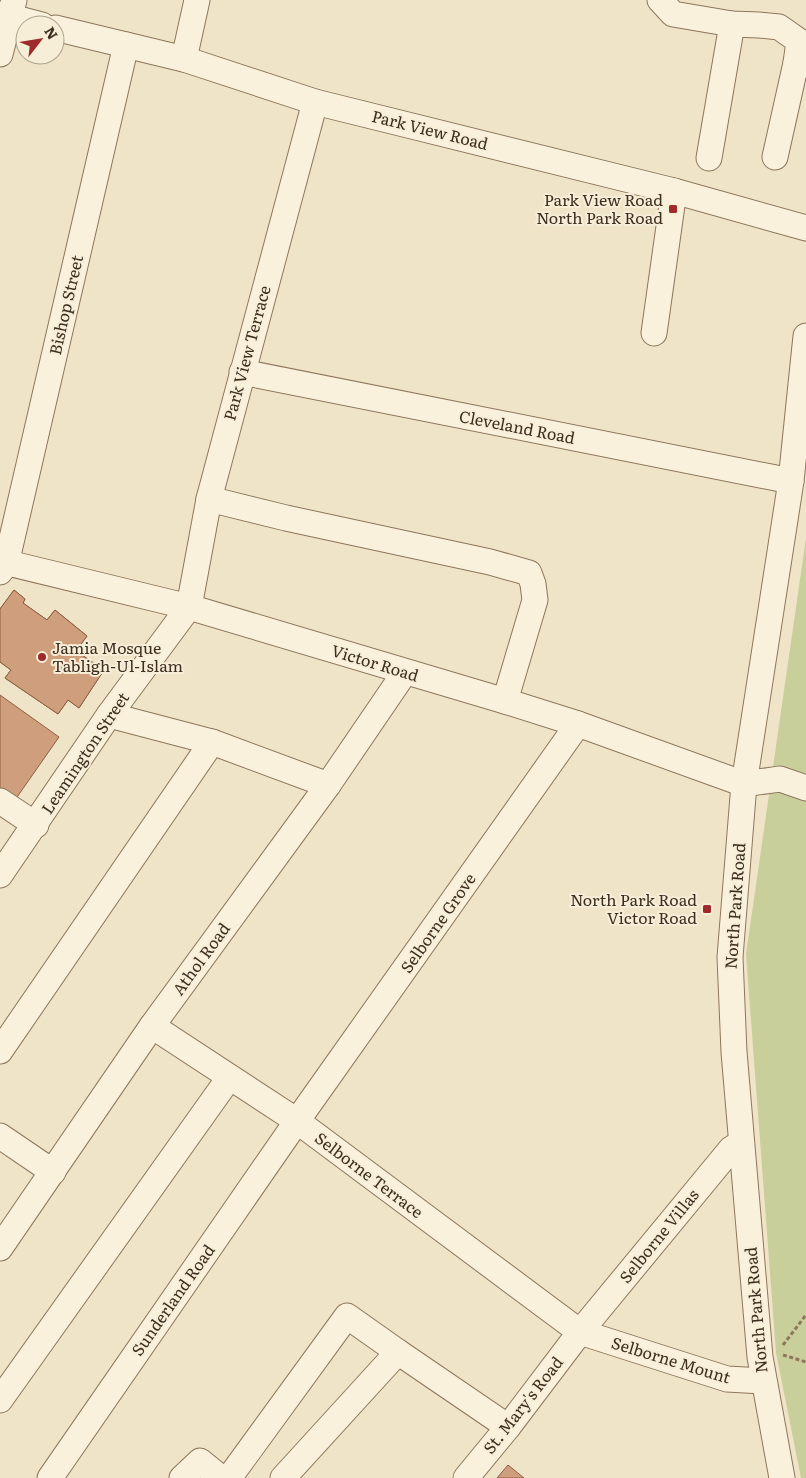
<svg xmlns="http://www.w3.org/2000/svg" width="806" height="1478" font-family="Literata,serif">
  <rect width="100%" height="100%" fill="#f0e4c8"/>
  <polygon fill="#c9cf9b" points="806,538 806,1478 801,1478 776,1353 746,954"/>
  <g fill="#cf9f7d" stroke="#8d5f41">
    <polygon points="14,590 25,599 23,603 47,620 55,610 87,636 76,651 104,670 79,708 68,700 58,714 5,678 11,670 0,662 0,609"/>
    <polygon points="14,590 25,599 23,603 47,620 55,610 87,636 76,651 104,670 79,708 68,700 58,714 5,678 11,670 0,662 0,609"/>
    <polygon points="0,695 59,737 15,800 0,789"/>
    <polygon points="508,1465 524,1478 497,1478"/>
  </g>
  <g fill="none" stroke-linecap="round" stroke-linejoin="round">
    <g stroke="#8d765c" stroke-width="27">
      <g id="minor">
        <polyline points="660,0 673,14 732,24 759,25 779,27 799,41 796,63 806,65"/>
        <polyline points="0,14 42,25"/>
        <polyline points="55,28 184,59 315,102 674,191 806,228"/>
        <polyline points="0,54 14,0"/>
        <polyline points="184,59 197,0"/>
        <polyline points="775,157 796,63"/>
        <polyline points="709,158 732,24"/>
        <polyline points="654,333 674,191"/>
        <polyline points="242,372 791,481"/>
        <polyline points="209,499 286,518 490,562 529,573 533,584 535,600 505,701"/>
        <polyline points="0,561 189,607 505,701 578,724 744,784 780,779 806,788"/>
        <polyline points="0,572 6,564 126,45"/>
        <polyline points="212,742 328,785"/>
        <polyline points="0,801 36,825"/>
        <polyline points="0,875 109,715 189,607 209,499 315,102"/>
        <polyline points="152,1026 297,1121 580,1332 727,1379 763,1381"/>
        <polyline points="0,1051 212,742 109,715"/>
        <polyline points="0,1136 53,1172"/>
        <polyline points="0,1248 152,1026 328,785 405,672"/>
        <polyline points="0,1400 229,1078"/>
        <polyline points="50,1478 297,1121 578,724"/>
        <polyline points="182,1478 200,1461 221,1478"/>
        <polyline points="229,1478 347,1316 398,1352"/>
        <polyline points="283,1478 398,1352 508,1427"/>
        <polyline points="466,1478 508,1427 580,1332 731,1149 741,1143"/>
        <polyline points="782,1478 760,1357 734,1052 730,957 744,784 791,481 806,336"/>
      </g>
    </g>
    <g stroke="#8d765c" stroke-width="3" stroke-dasharray="4 2.5" stroke-linecap="butt">
      <polyline points="783,1345 806,1315"/>
      <polyline points="783,1355 806,1362"/>
    </g>
    <use href="#minor" stroke="#faf1dc" stroke-width="25"/>
  </g>
  <g fill="#9e2a2b" stroke="#f7eed8" stroke-width="2">
    <rect x="668" y="204" width="10" height="10" rx="2.5"/>
    <circle cx="42" cy="657" r="5"/>
    <rect x="702" y="904" width="10" height="10" rx="2.5"/>
  </g>
  <g text-anchor="middle" stroke-width="4" stroke-linejoin="round" paint-order="stroke">
    <g font-size="16" fill="#3d2e20" stroke="#f7eed8">
      <text transform="translate(430 130) rotate(14)" y="6">Park View Road</text>
      <text transform="translate(66 305) rotate(-77)" y="6">Bishop Street</text>
      <text transform="translate(247 353) rotate(-75)" y="6">Park View Terrace</text>
      <text transform="translate(517 427) rotate(11)" y="6">Cleveland Road</text>
      <text transform="translate(375 663) rotate(17)" y="6">Victor Road</text>
      <text transform="translate(85 753) rotate(-56)" y="6">Leamington Street</text>
      <text transform="translate(735 906) rotate(-86)" y="6">North Park Road</text>
      <text transform="translate(438 923) rotate(-55)" y="6">Selborne Grove</text>
      <text transform="translate(201 959) rotate(-54)" y="6">Athol Road</text>
      <text transform="translate(369 1175) rotate(37)" y="6">Selborne Terrace</text>
      <text transform="translate(659 1236) rotate(-51)" y="6">Selborne Villas</text>
      <text transform="translate(173 1300) rotate(-55)" y="6">Sunderland Road</text>
      <text transform="translate(756 1310) rotate(-95)" y="6">North Park Road</text>
      <text transform="translate(671 1360) rotate(17)" y="6">Selborne Mount</text>
      <text transform="translate(523 1405) rotate(-52)" y="6">St. Mary's Road</text>
    </g>
    <g font-size="16" fill="#3d2e20" stroke="#f7eed8" text-anchor="end">
      <text x="663" y="206">Park View Road<tspan x="663" dy="18">North Park Road</tspan></text>
      <text x="52" y="654" text-anchor="start">Jamia Mosque<tspan x="52" dy="18">Tabligh-Ul-Islam</tspan></text>
      <text x="697" y="906">North Park Road<tspan x="697" dy="18">Victor Road</tspan></text>
    </g>
  </g>
  <g transform="translate(40 40) rotate(59)"><circle r="24" fill="#f7eed8" stroke="#ada18e"/>
  <path d="M0-4L9 19L0 12L-9 19Z" fill="#9e2a2b"/>
  <text y="-8" font-size="14" font-weight="bold" text-anchor="middle" fill="#3d2e20">N</text>
  </g>
</svg>
